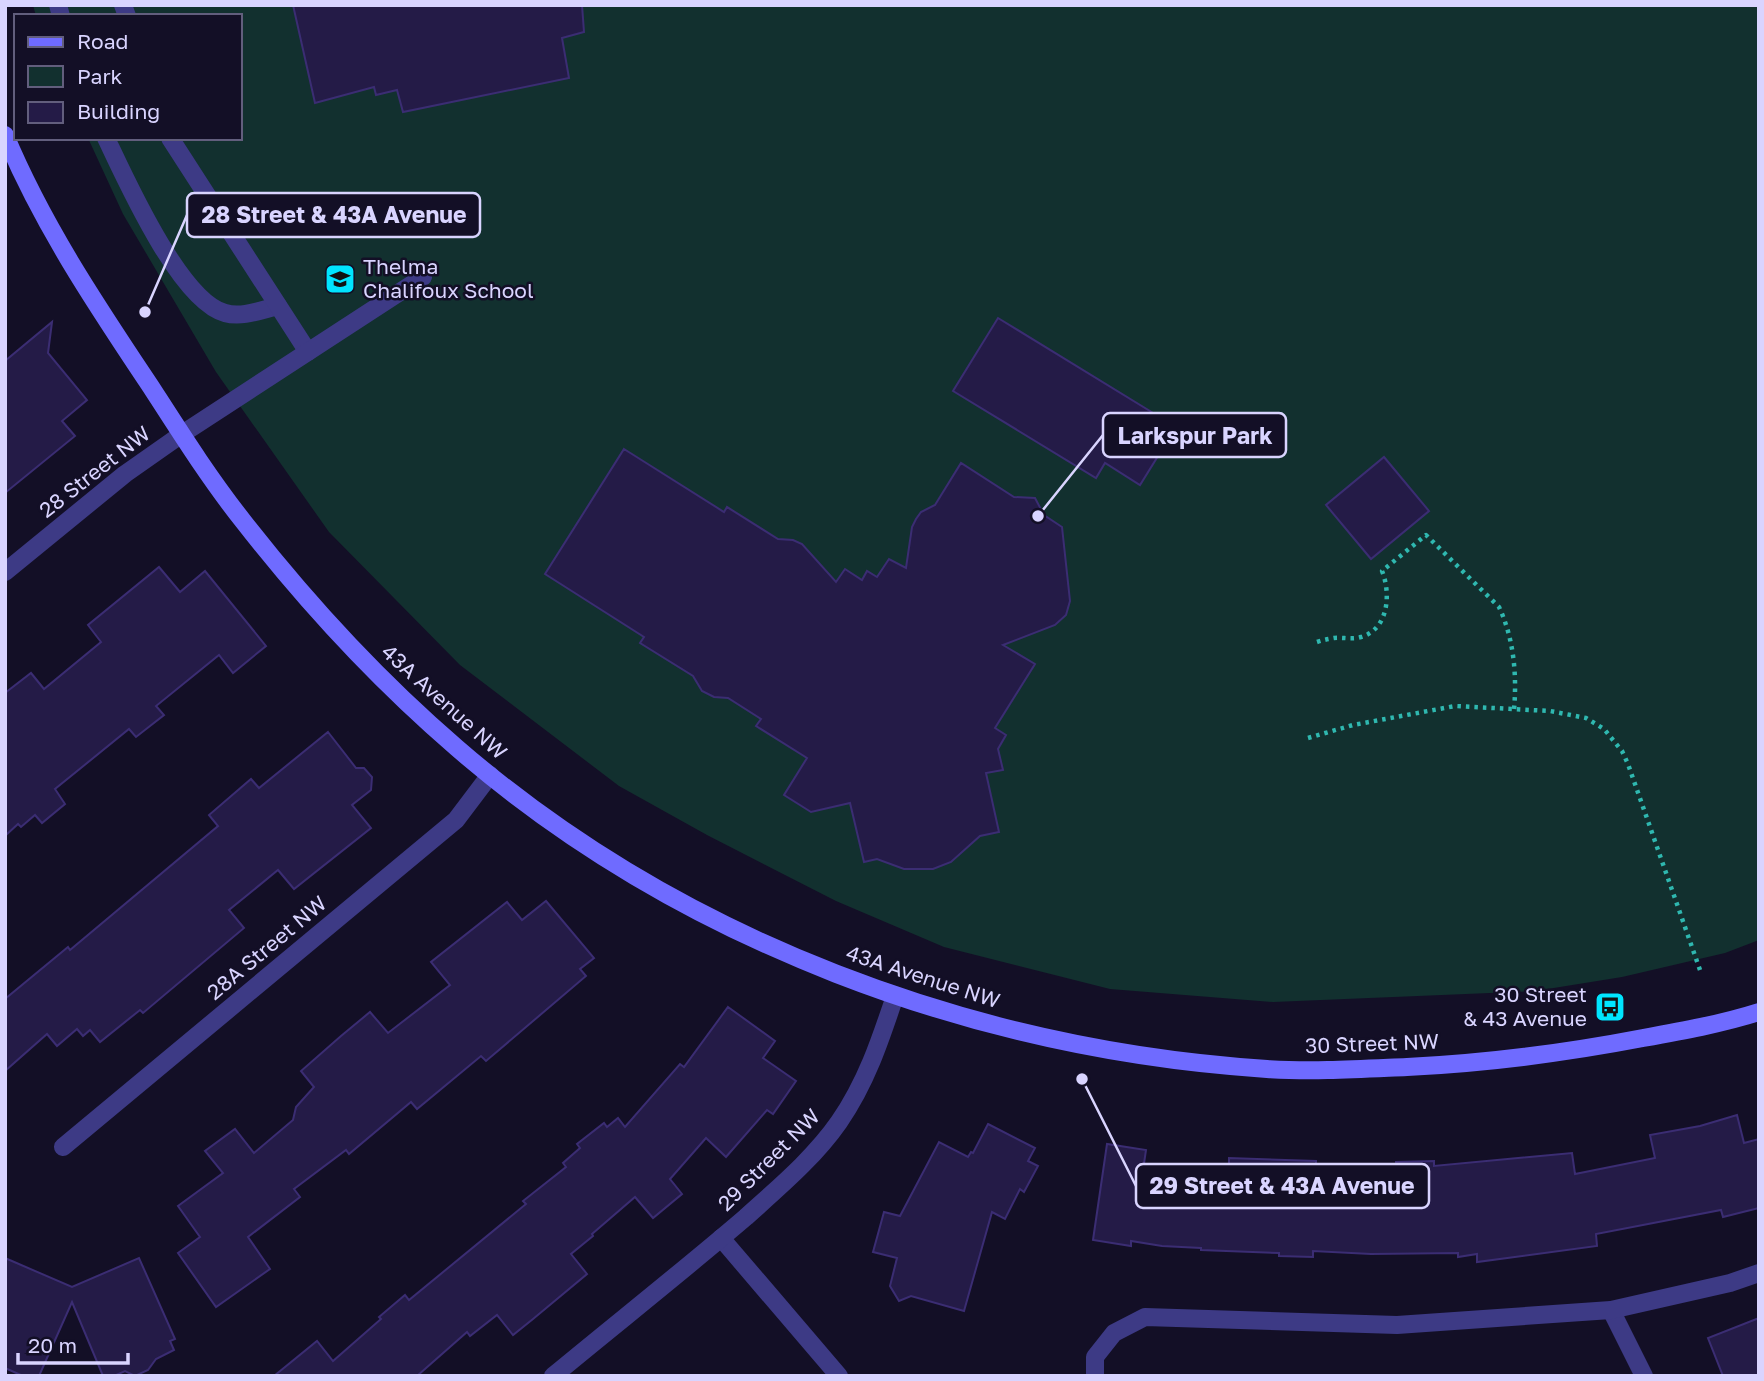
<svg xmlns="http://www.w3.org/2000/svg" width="1764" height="1381" font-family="'Golos Text',sans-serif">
  <rect width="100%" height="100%" fill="#130f26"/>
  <polygon fill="#12302f" points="33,5 1759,5 1759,940 1725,953 1622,977 1535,991 1273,1002 1110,989 944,947 836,901 707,835 619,786 460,665 329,532 216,372 123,214 88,138 240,138 240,16 36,16"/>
  <g fill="#241b47" stroke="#3b2d73" stroke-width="2">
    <polygon points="293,5 582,5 584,32 562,38 569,78 403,112 397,90 376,95 374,87 315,103"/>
    <polygon points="998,318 1176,427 1140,485 1105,463 1096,478 953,391"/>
    <polygon points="52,322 48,353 87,400 62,421 75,436 5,493 5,361"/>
    <polygon points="624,449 724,512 727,507 778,539 793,540 802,544 836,582 845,569 862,580 867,571 877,577 889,559 906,568 912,527 916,519 921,512 935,505 961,463 1014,497 1035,498 1044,515 1062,527 1070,601 1066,615 1055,625 1003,645 1035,664 995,728 1006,735 998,749 1003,770 986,773 999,832 980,836 951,862 933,869 904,869 877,859 864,862 850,803 811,812 784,795 807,758 756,726 761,719 728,698 714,697 702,691 693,676 640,643 644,637 545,574"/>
    <polygon points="1384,457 1429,511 1371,559 1326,505"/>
    <polygon points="159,567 180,592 205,571 266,646 233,673 219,655 156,706 164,715 136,737 129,729 55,789 65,804 42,823 35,815 21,827 18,824 5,836 5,693 31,673 44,689 101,642 88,625"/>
    <polygon points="328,732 356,768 364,768 372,777 371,790 352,805 371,828 294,889 278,870 229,910 244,928 143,1013 140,1010 100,1042 90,1030 83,1036 77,1029 57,1046 47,1034 5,1071 5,999 68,947 70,950 218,826 209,815 251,779 259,788"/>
    <polygon points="546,901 594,958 580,969 586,976 486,1061 481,1056 417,1109 411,1102 349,1154 346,1150 294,1189 300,1197 248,1237 270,1269 216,1307 178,1253 200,1237 178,1206 223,1173 205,1151 235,1129 254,1153 293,1120 296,1107 314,1087 301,1071 341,1036 370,1012 388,1033 450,985 431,962 507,902 522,920"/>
    <polygon points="728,1007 775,1041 763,1058 796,1081 773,1114 767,1110 726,1157 706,1138 670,1179 682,1194 653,1218 635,1197 592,1234 593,1236 571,1254 587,1274 533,1319 513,1335 497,1315 470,1336 467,1332 417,1376 274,1376 317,1341 333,1361 381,1319 379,1317 405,1295 409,1300 526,1204 523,1201 566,1167 563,1163 580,1148 577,1144 604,1123 607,1127 618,1118 625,1127 680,1064 684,1067"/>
    <polygon points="1737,1115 1744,1143 1759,1139 1759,1208 1723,1217 1721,1210 1596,1234 1597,1246 1477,1262 1477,1254 1458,1257 1458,1253 1371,1254 1313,1251 1313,1257 1279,1256 1279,1253 1201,1250 1201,1248 1162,1246 1131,1241 1131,1246 1093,1240 1107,1144 1146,1150 1142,1177 1216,1188 1216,1184 1224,1184 1224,1175 1229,1175 1229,1158 1316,1161 1315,1188 1397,1185 1396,1162 1434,1161 1434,1166 1572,1153 1575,1174 1655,1158 1650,1135 1700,1126"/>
    <polygon points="988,1124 1035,1148 1028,1161 1038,1166 1024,1192 1020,1189 1005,1219 992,1212 964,1311 911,1296 899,1301 890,1286 897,1258 873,1252 884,1212 900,1216 939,1142 968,1157 971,1152 973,1153"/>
    <polygon points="5,1258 72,1287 139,1258 175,1339 170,1341 174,1350 156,1359 148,1370 135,1376 125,1371 114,1376 103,1376 72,1302 39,1376 23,1376 5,1368"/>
    <polygon points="1759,1318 1759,1376 1723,1376 1708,1338"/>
  </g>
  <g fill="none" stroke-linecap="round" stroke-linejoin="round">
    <g stroke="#2fb8b0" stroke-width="4.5" stroke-dasharray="3.5 5" stroke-linecap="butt">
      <path d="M1317,642C1323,640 1328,639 1334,638C1343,637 1352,640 1361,637C1389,629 1391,593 1382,571L1426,535L1499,607C1514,639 1517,675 1514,710"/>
      <polyline points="1308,738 1353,725 1455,706 1550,711 1586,718 1604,729 1622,751 1628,764 1700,970"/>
    </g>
    <g stroke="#3d3a85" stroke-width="18">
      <polyline points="58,5 61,16"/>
      <polyline points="123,5 127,16"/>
      <path d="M106,138C126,180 180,301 225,313C242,318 261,310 278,306"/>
      <polyline points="170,138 308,352"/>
      <polyline points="182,434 423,277"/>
      <polyline points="1611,1310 1644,1376"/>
      <polyline points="1095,1376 1095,1357 1114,1333 1145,1317 1397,1325 1611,1310 1730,1283 1759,1273"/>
    </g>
    <g stroke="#3d3a85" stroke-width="18">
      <polyline points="5,572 125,474 182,434"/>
      <polyline points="63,1147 456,820 490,775"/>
      <polyline points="721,1238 839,1376"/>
      <path d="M553,1376C617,1323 683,1271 746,1217C778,1188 814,1158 839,1122C866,1083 880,1041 895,996"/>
    </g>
    <path stroke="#6f6bff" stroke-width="18" d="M5,135C43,226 97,306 151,387C180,432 209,478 243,521C307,603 378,680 457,748C680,941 975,1050 1267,1069C1313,1072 1361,1069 1407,1067C1487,1063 1565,1053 1643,1038C1682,1031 1721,1024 1759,1012"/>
  </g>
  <defs>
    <g id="school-square" transform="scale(1.575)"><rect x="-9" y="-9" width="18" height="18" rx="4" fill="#00e5ff" stroke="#130f26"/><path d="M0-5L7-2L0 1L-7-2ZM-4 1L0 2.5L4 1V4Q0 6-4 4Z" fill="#111"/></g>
    <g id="bus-square" transform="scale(1.575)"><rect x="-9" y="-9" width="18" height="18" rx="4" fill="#00e5ff" stroke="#130f26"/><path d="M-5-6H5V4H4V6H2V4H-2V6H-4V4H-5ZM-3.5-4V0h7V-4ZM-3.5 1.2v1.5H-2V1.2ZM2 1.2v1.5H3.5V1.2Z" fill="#111"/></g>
  </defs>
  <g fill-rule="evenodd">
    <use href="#school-square" x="340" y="279"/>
    <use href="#bus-square" x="1610" y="1007"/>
  </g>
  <g text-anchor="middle" stroke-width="5" stroke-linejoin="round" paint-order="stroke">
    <g font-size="21" fill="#d9d4ff" stroke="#130f26" text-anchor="start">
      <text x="363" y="274">Thelma<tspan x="363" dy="24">Chalifoux School</tspan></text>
      <text x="1587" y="1002" text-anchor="end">30 Street<tspan x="1587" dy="24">&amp; 43 Avenue</tspan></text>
    </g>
    <g font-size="21" fill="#d9d4ff" stroke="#130f26">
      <text transform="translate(95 472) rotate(-38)" y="7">28 Street NW</text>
      <text transform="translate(444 702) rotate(42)" y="7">43A Avenue NW</text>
      <text transform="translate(267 948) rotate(-40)" y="7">28A Street NW</text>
      <text transform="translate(923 977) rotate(18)" y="7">43A Avenue NW</text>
      <text transform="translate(1372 1044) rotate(-2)" y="7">30 Street NW</text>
      <text transform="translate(769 1160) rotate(-45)" y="7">29 Street NW</text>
    </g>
  </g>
  <path fill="none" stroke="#d9d4ff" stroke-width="2.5" d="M145 312L187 215M1038 516L1103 435M1082 1079L1136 1186"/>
  <g fill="#d9d4ff" stroke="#130f26" stroke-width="2.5">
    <circle cx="145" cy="312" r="7"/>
    <circle cx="1038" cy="516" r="7"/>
    <circle cx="1082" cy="1079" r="7"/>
  </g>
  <g fill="#130f26" stroke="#d9d4ff" stroke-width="2.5">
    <rect x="187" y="193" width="293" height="44" rx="7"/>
    <rect x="1103" y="413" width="183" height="44" rx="7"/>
    <rect x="1136" y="1164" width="293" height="44" rx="7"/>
  </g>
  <g font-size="23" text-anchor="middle" font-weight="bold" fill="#d9d4ff">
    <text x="334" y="223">28 Street &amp; 43A Avenue</text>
    <text x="1195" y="444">Larkspur Park</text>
    <text x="1282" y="1194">29 Street &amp; 43A Avenue</text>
  </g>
  <rect width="1764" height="1381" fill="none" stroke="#d9d4ff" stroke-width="14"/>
  <rect x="14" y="14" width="228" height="126" fill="#130f26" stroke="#625e7d" stroke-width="2"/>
  <rect x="28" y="37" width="35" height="10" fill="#6f6bff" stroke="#625e7d" stroke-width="2"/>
  <text x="77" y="49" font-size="21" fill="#d9d4ff">Road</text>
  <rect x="28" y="66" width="35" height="21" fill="#12302f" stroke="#625e7d" stroke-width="2"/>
  <text x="77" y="84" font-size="21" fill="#d9d4ff">Park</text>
  <rect x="28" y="102" width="35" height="21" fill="#241b47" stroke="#625e7d" stroke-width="2"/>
  <text x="77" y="119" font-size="21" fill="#d9d4ff">Building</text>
  <path d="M18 1353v10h110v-10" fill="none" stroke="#d9d4ff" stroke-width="3.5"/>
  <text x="28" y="1353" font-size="21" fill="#d9d4ff" stroke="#130f26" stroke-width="5" paint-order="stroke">20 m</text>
</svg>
